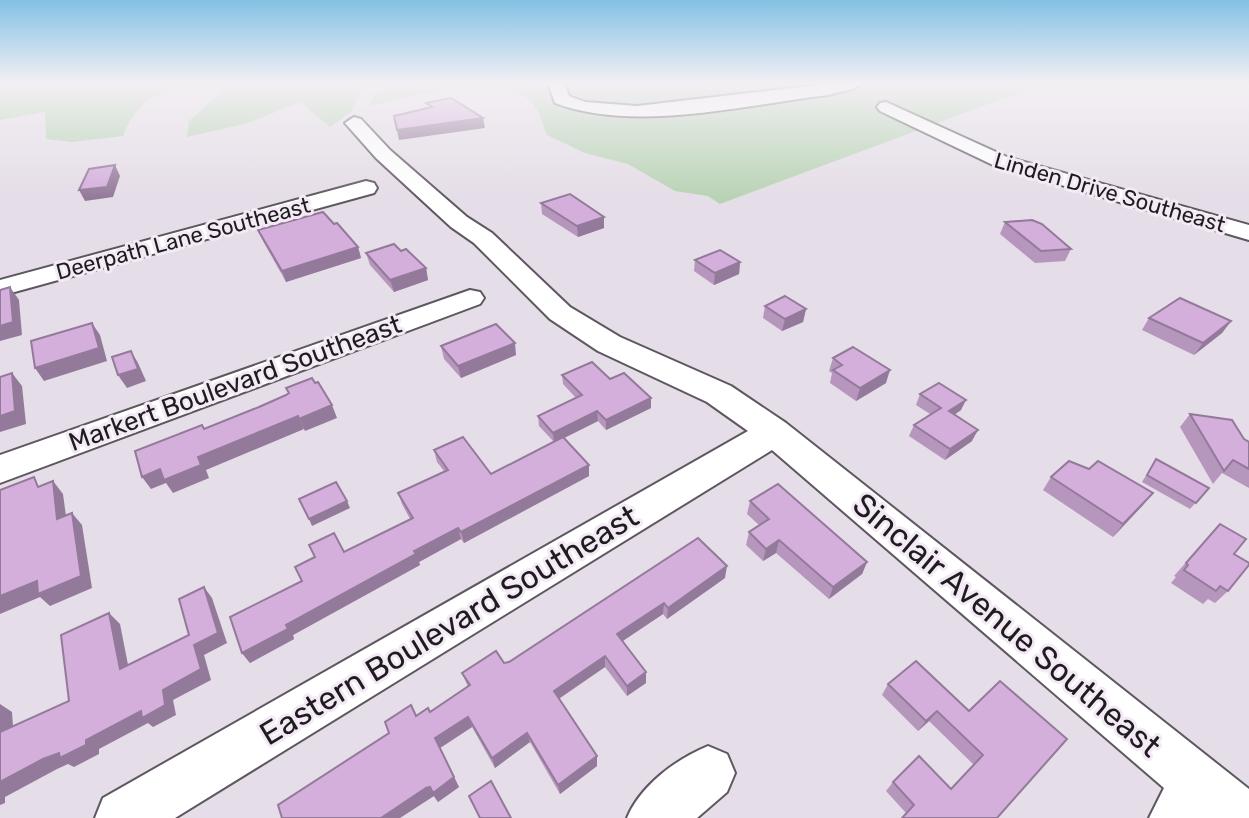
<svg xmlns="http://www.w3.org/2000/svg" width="1249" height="818" font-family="Rubik,sans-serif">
  <rect width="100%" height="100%" fill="#e5dde7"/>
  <g fill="#b8d3b4">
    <path d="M0,83H199C161,91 138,97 123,136L72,142L46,139L45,112L0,120Z"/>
    <polygon points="210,83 357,83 362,89 351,112 330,127 300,102 248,123 187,137 189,121 220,93"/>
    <path d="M408,83H1045L720,204L708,196L675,191L628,164L585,153L547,135C543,126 540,113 534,105C506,70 408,97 370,106L375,93Z"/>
  </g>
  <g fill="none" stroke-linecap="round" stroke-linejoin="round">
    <g stroke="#5e5760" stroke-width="4">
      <g id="minor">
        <path d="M548,83H564L569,96L585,102L637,106L835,83H863L852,89L828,95C744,105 634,133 555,103Z"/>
        <polygon points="886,102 1007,157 1249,225 1249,240 993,165 880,111 877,107 880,103"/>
        <polygon points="354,117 361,119 390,150 467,217 492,233 570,307 620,337 731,386 786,423 1249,789 1249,818 1149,818 1164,788 772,450 175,818 95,818 103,798 748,431 707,402 598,351 550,319 474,243 451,227 376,158 345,123"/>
        <polygon points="366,181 374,183 377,188 374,193 0,296 0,280"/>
        <polygon points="470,290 480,292 484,298 480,304 0,483 0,455"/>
        <path d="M708,746L727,754L735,773L727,792L697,818H627C640,786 676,759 708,746Z"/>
      </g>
    </g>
    <use href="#minor" fill="#fff" fill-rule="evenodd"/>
  </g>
  <g fill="#b696bd">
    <polygon points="541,203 604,217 604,228 578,237 542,214"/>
    <polygon points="1005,222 1071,249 1065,261 1035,263 1000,234"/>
    <polygon points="334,224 358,247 361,258 286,282 263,241 258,230"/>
    <polygon points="401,251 426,268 428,280 394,292 370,265 366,253"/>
    <polygon points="695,260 740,262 739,274 714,285 694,271"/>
    <polygon points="765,306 806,309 803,322 782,331 763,318"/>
    <polygon points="1149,318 1231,321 1222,333 1194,355 1142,330"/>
    <polygon points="441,346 516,355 461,378 444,359"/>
    <polygon points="833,358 886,383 856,401 830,383 832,373 829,371"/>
    <polygon points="562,375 610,379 651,408 606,430 598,421 564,438 589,476 464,543 461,539 419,562 420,565 293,635 294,639 250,663 242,653 302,581 344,552 410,519 402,504 398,493 444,471 437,462 434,450 491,474 554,442 539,426 538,416 576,398 563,384"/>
    <polygon points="920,394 961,410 954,415 972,441 945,460 909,436 914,425 930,414 916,405"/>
    <polygon points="1190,414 1249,442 1249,488 1222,473 1213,484 1180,427"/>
    <polygon points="1156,459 1209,488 1190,509 1142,482"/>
    <polygon points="1089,469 1143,505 1113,537 1043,490 1051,477"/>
    <polygon points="750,501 867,562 862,574 829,599 776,553 763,561 746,545 749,532 759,525 747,514"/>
    <polygon points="1220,524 1234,554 1228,591 1215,603 1208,599 1203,604 1171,583 1176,577 1174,576"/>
    <polygon points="725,578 667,619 663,614 622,641 646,672 646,683 627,696 605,667 559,699 597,756 597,766 560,794 530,742 495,768 472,727 440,748 459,787 438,802 434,796 431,797 416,716 430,712 468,687 462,673 504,663"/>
    <polygon points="888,684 969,711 1067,739 906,813 886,791 893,782 951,789 974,765 929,721 918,731 882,695"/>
  </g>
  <g fill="#947a9a">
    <polygon points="483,118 485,128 399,140 397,130"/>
    <polygon points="115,165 120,176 113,197 85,201 79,190"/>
    <polygon points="604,217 604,228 578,237 577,226"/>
    <polygon points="358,247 361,258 286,282 282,271"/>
    <polygon points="740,262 739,274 714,285 715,273"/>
    <polygon points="426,268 428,280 394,292 390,280"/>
    <polygon points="10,287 19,300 22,335 0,341 0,326"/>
    <polygon points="806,309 803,322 782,331 785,319"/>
    <polygon points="1231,321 1222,333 1194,355 1203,343"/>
    <polygon points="92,323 100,335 107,361 44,381 35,368"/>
    <polygon points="515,343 516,355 461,378 458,366"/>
    <polygon points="131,351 138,363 146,381 127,388 118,375"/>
    <polygon points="890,370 886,383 856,401 860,388"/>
    <polygon points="12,373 22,386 26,424 0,432 0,416"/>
    <polygon points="651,398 651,408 606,430 606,420"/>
    <polygon points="966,400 961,410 944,422 949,411"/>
    <polygon points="332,405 337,418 305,431 299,419"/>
    <polygon points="597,411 598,421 554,443 553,433"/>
    <polygon points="298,416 304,429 206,470 209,478 173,493 166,483 151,489 142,477 160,469 198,457"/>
    <polygon points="978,430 972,441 945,460 950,449"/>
    <polygon points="589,465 589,476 464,543 461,532"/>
    <polygon points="53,481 63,494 68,531 57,519"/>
    <polygon points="1153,493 1143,505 1113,537 1123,524"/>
    <polygon points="347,501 350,508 312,526 309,519"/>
    <polygon points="72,513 82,525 92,588 50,606 40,597 0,614 0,596"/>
    <polygon points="458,528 461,539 419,562 420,565 293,635 294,639 250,663 242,653 286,625 414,551"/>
    <polygon points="779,540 776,553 763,561 766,549"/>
    <polygon points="867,562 862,574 829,599 833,587"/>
    <polygon points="727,566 725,578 667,619 668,608"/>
    <polygon points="204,587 212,598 227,643 204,655 211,680 173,700 176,715 153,727 148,723 99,749 99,754 74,767 68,764 57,769 5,797 5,803 0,805 0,782 43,759 86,740 163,690 194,645"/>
    <polygon points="664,603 663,614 617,645 617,634"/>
    <polygon points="109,613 120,624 131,680 120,669"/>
    <polygon points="605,656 605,667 555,701 554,691"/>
    <polygon points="646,672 646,683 627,696 627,686"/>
    <polygon points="0,704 12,712 14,742 0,733"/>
    <polygon points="937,711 929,721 918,731 926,721"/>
    <polygon points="468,717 472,727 440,748 435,738"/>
    <polygon points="527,733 530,742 495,768 492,758"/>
    <polygon points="597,756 597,766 560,794 558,785"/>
    <polygon points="454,777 459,787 438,802 434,796 400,818 381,818 426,788"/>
  </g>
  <g fill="#d4afdc" stroke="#947a9a" stroke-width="2">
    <polygon points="451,98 483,118 397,130 394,116 432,107 426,103"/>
    <polygon points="115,165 107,187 79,190 89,169"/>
    <polygon points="570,194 604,217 577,226 541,203"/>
    <polygon points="323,212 334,224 337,223 358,247 282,271 258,230"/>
    <polygon points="1032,220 1042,224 1071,249 1041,251 1005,222"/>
    <polygon points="394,244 401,251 406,249 426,268 390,280 366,253"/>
    <polygon points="720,250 740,262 715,273 695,260"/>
    <polygon points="10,287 13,322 0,326 0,290"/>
    <polygon points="785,296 806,309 785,319 765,306"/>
    <polygon points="1180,298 1231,321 1203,343 1149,318"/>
    <polygon points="92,323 99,348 35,368 31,341"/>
    <polygon points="496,324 515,343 458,366 441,346"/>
    <polygon points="853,347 890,370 860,388 833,370 842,365 833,358"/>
    <polygon points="131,351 138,369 118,375 112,357"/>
    <polygon points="592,362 610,379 624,373 651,398 606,420 597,411 553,433 538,416 582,395 562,375"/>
    <polygon points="12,373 15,411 0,416 0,377"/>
    <polygon points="312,378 315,383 318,382 332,405 299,419 298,416 198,457 201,465 164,480 160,469 142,477 135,451 202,425 204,429 259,407 286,395 289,393 286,388"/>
    <polygon points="939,383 966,400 949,411 978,430 950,449 914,425 941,408 920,394"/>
    <polygon points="1190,414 1232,420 1244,439 1249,442 1249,469 1233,460 1224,471"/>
    <polygon points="463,437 491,474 563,437 589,465 461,532 458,528 414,551 416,554 286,625 288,629 242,653 230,617 302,581 295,567 315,557 309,545 334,533 344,552 413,518 398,493 448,470 434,450"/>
    <polygon points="1156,459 1209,488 1196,503 1147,475"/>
    <polygon points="1069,461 1089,469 1098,461 1153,493 1123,524 1051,477"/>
    <polygon points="34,477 38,487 53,481 57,519 72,513 81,576 38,594 37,581 0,596 0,490"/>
    <polygon points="336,482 347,501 309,519 299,499"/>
    <polygon points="778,484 867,562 833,587 779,540 766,549 749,532 769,519 750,501"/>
    <polygon points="1220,524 1246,539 1234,554 1249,563 1249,565 1228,591 1220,586 1216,591 1184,570 1188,565 1186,563"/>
    <polygon points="698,538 727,566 668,608 664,603 617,634 646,672 627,686 605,656 554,691 597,756 558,785 527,733 492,758 468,717 435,738 454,777 433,793 430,787 426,788 381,818 282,818 278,805 389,733 385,722 411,705 416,716 428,708 430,712 470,685 462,673 496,651 504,663 509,662"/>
    <polygon points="204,587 218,633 194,645 201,669 163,690 165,705 142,718 141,711 86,740 86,745 60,758 59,753 43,759 0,782 0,732 69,701 61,635 109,613 120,669 189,635 179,599"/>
    <polygon points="916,661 969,711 1000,681 1067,739 997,818 902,818 914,805 893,782 919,756 951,789 983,755 937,711 926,721 888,684"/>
    <polygon points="491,781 511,818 480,818 469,796"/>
  </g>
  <linearGradient id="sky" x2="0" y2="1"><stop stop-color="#83c1e4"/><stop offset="0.42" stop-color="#f3f0f4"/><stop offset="1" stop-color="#f3f0f4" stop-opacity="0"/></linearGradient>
  <rect width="1249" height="198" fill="url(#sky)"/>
  <g text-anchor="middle" stroke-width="6" stroke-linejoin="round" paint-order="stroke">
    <g font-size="22" fill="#1f1c20" stroke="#f3eaf5">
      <text transform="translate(1110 192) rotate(16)" y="8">Linden Drive Southeast</text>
      <text transform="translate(183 238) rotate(-15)" y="8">Deerpath Lane Southeast</text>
    </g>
    <g font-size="26" fill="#1f1c20" stroke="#f3eaf5">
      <text transform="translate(235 383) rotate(-20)" y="9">Markert Boulevard Southeast</text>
    </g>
    <g font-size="32" fill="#1f1c20" stroke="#f3eaf5">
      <text transform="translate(449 625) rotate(-31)" y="11">Eastern Boulevard Southeast</text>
      <text transform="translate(1007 625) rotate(40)" y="11">Sinclair Avenue Southeast</text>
    </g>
  </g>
</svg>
